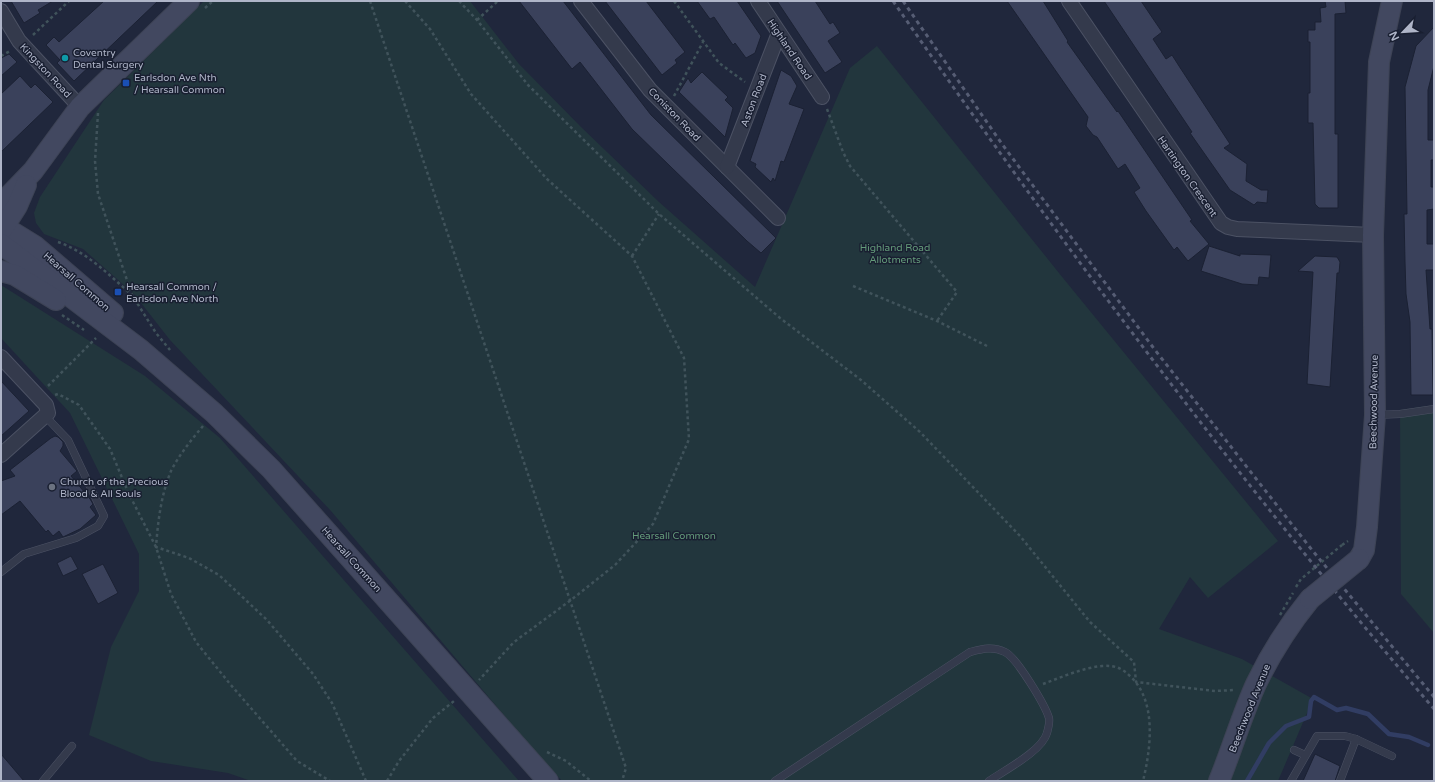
<svg xmlns="http://www.w3.org/2000/svg" width="1435" height="782" font-family="'Varela Round',sans-serif">
  <rect width="100%" height="100%" fill="#20273c"/>
  <g fill="#22363d">
    <polygon points="204,1 470,1 519,64 581,127 659,202 755,287 850,68 877,46 1063,278 1278,541 1208,598 1190,577 1159,629 1242,659 1313,699 1278,781 562,781 536,753 331,511 170,340 134,294 83,249 44,234 36,223 34,213 40,197 104,100"/>
    <polygon points="1,285 145,376 220,438 519,781 251,781 228,773 151,761 89,735 111,647 139,591 139,554 70,413 1,338"/>
    <polygon points="1434,405 1434,633 1401,594 1400,410"/>
  </g>
  <g fill="none" stroke-linecap="round" stroke-linejoin="round">
    <polyline stroke="#313d63" stroke-width="4.5" points="1247,781 1269,743 1286,726 1309,717 1311,701 1314,697 1337,710 1346,708 1368,714 1389,734 1409,737 1428,745"/>
  </g>
  <g fill="#3a415b" stroke="#1b2133">
    <polygon points="11,1 53,1 38,10 40,13 24,23"/>
    <polygon points="104,1 158,1 74,81 57,63 60,60 46,45 54,37 59,42"/>
    <polygon points="519,1 563,1 651,115 776,238 761,253 747,241 632,129 580,62 572,69"/>
    <polygon points="605,1 646,1 685,52 675,60 677,63 662,75"/>
    <polygon points="697,1 737,1 761,36 755,53 746,58 735,43 733,45 714,17 710,19"/>
    <polygon points="777,1 815,1 830,24 833,22 840,33 828,41 842,62 825,73"/>
    <polygon points="1007,1 1043,1 1068,41 1067,42 1117,112 1118,111 1192,220 1190,221 1209,244 1188,261 1177,247 1174,250 1146,211 1134,192 1140,188 1125,164 1118,169 1097,137 1093,135 1086,126 1088,117"/>
    <polygon points="1104,1 1141,1 1162,32 1153,39 1166,59 1172,55 1179,66 1230,144 1224,148 1247,164 1246,181 1261,190 1268,190 1267,203 1257,202 1254,205 1230,190 1190,133 1192,132"/>
    <polygon points="1325,1 1345,1 1346,13 1335,14 1335,134 1338,134 1338,208 1319,208 1315,204 1313,123 1308,123 1308,93 1310,93 1310,42 1308,42 1308,30 1315,30 1315,22 1321,22 1320,8 1326,7"/>
    <polygon points="1434,27 1434,66 1428,90 1428,140 1434,140 1434,160 1431,160 1431,187 1434,187 1434,209 1427,210 1427,244 1434,244 1434,270 1426,270 1430,329 1432,329 1433,395 1411,395 1410,322 1406,294 1405,262 1404,214 1407,214 1405,87 1416,46"/>
    <polygon points="9,54 17,62 1,76 1,58"/>
    <polygon points="781,70 791,76 797,86 789,104 804,109 784,162 781,161 775,181 773,178 771,182 755,167 756,164 750,161"/>
    <polygon points="702,72 728,97 725,100 733,108 725,137 679,92 688,78 691,83"/>
    <polygon points="20,76 31,88 35,84 53,102 1,152 1,94"/>
    <polygon points="1209,246 1240,256 1240,254 1271,255 1269,278 1259,277 1258,285 1242,284 1201,271"/>
    <polygon points="1315,256 1337,257 1340,262 1339,273 1337,273 1330,387 1307,384 1313,272 1298,271"/>
    <polygon points="1,381 29,411 1,436"/>
    <polygon points="55,436 58,437 63,442 63,446 60,451 77,471 71,476 90,499 93,504 90,507 96,515 80,529 63,537 59,531 53,536 48,530 46,532 20,501 1,515 1,481 15,476 10,470 51,438"/>
    <polygon points="71,556 78,569 63,576 57,563"/>
    <polygon points="103,564 118,593 98,604 82,574"/>
    <polygon points="1,754 24,781 1,781"/>
    <polygon points="1315,754 1340,766 1335,781 1303,781"/>
  </g>
  <g fill="none" stroke-linecap="round" stroke-linejoin="round">
    <g stroke="#4c5264" stroke-width="8">
      <g id="lane">
        <polyline points="1375,415 1400,414 1434,409"/>
        <polyline points="1,572 24,554 76,538 98,526 104,516 68,440 45,416"/>
        <polyline points="1294,750 1305,755"/>
        <polyline points="43,781 72,746"/>
        <path d="M775,781L970,652C982,649 993,646 1005,652C1017,658 1045,705 1049,718C1050,722 1048,729 1047,733C1042,751 1005,770 989,781"/>
        <polyline points="1291,781 1317,736 1345,736 1356,739 1392,756"/>
        <polyline points="1340,781 1356,739"/>
      </g>
    </g>
    <g stroke="#4c5264" stroke-width="16">
      <g id="street">
        <polyline points="581,1 650,90 778,218"/>
        <polyline points="758,1 822,97"/>
        <polyline points="1069,1 1221,223 1228,227 1237,229 1373,235"/>
        <polyline points="1,11 19,41 80,107"/>
        <polyline points="727,167 779,33"/>
        <polyline points="1,357 46,405 48,413 1,455"/>
      </g>
    </g>
    <g stroke="#3d4355" stroke-width="22">
      <g id="secondary">
        <polyline points="1,204 33,171 80,107 189,1"/>
        <polyline points="1,225 35,246 113,313"/>
        <polyline points="1,231 17,206 26,185"/>
        <polyline points="1,244 141,350 214,413 271,469 548,781"/>
        <polyline points="1,271 15,275 56,300"/>
        <polyline points="1359,559 1364,550 1367,527 1375,415 1373,235 1379,62 1392,1"/>
        <path d="M1219,781C1232,749 1242,715 1256,684C1271,653 1288,626 1310,599"/>
      </g>
    </g>
    <g stroke="#40535b" stroke-width="2.5" stroke-dasharray="3 3" stroke-linecap="butt">
      <polyline points="370,1 626,768 622,781"/>
      <polyline points="405,1 430,29 471,94 547,179 632,256 684,358 689,439 653,524 615,565 571,600 514,642 479,680"/>
      <polyline points="459,1 477,20 528,85 659,214 780,318 861,380 920,432 1020,536 1090,622 1134,662 1136,682 1215,691 1235,690"/>
      <polyline points="674,1 719,63 745,82"/>
      <polyline points="205,8 213,1"/>
      <polyline points="477,20 498,1"/>
      <polyline points="33,35 69,1"/>
      <polyline points="1,56 10,51"/>
      <polyline points="674,96 703,42"/>
      <polyline points="827,109 843,152 850,166 957,292 937,321"/>
      <polyline points="98,113 95,161 98,194 132,295 156,333 170,350"/>
      <path d="M58,242C87,252 109,275 132,295"/>
      <polyline points="632,256 659,214"/>
      <polyline points="853,286 937,321 987,346"/>
      <polyline points="62,315 84,330"/>
      <polyline points="48,386 96,338"/>
      <polyline points="55,395 58,394 79,405 110,449 129,494 156,547 171,594 196,642 230,684 297,761 330,781"/>
      <path d="M203,426C192,439 179,455 171,471C161,495 158,521 156,547L189,558L219,575L267,620L313,674L332,703L366,781"/>
      <polyline points="1342,545 1348,541"/>
      <path d="M1043,684C1062,677 1082,668 1102,666C1114,665 1122,668 1130,676C1157,701 1151,748 1143,781"/>
      <polyline points="547,752 566,761 591,781"/>
      <polyline points="387,781 399,761 433,718 454,701"/>
    </g>
    <use href="#lane" stroke="#343a4c" stroke-width="7"/>
    <use href="#street" stroke="#343a4c" stroke-width="14"/>
    <use href="#secondary" stroke="#424860" stroke-width="20"/>
    <g stroke="#565d74" stroke-width="3" stroke-dasharray="4 4" stroke-linecap="butt">
      <path d="M893,1C1062,245 1240,483 1434,709"/>
      <polyline points="903,1 1002,144 1155,350 1312,550 1434,697"/>
    </g>
    <g stroke="#3d4355" stroke-width="22" stroke-linecap="butt">
      <polyline id="secondary-bridge" points="1310,599 1359,559"/>
    </g>
    <g stroke="#40535b" stroke-width="2.5" stroke-dasharray="3 3" stroke-linecap="butt">
      <polyline points="1296,587 1301,579 1342,545"/>
      <polyline points="1280,615 1293,593"/>
    </g>
    <use href="#secondary-bridge" stroke="#424860" stroke-width="20"/>
  </g>
  <circle fill="#0f9aa8" stroke="#191f31" stroke-width="1.5" cx="65" cy="58" r="4"/>
  <g fill="#1a4fb4" stroke="#191f31" stroke-width="1.5">
    <rect x="122" y="79" width="8" height="8" rx="2"/>
    <rect x="114" y="288" width="8" height="8" rx="2"/>
  </g>
  <circle fill="#6b7280" stroke="#191f31" stroke-width="1.5" cx="52" cy="487" r="4"/>
  <g text-anchor="middle" stroke-width="3" stroke-linejoin="round" paint-order="stroke">
    <g font-size="10" fill="#afb5c8" stroke="#191f31">
      <text transform="translate(790 49) rotate(56)" y="4">Highland Road</text>
      <text transform="translate(46 70) rotate(47)" y="4">Kingston Road</text>
      <text transform="translate(753 100) rotate(-69)" y="4">Aston Road</text>
      <text transform="translate(675 114) rotate(46)" y="4">Coniston Road</text>
      <text transform="translate(1188 176) rotate(55)" y="4">Hartington Crescent</text>
      <text transform="translate(77 281) rotate(41)" y="4">Hearsall Common</text>
      <text transform="translate(1373 402) rotate(-89)" y="4">Beechwood Avenue</text>
      <text transform="translate(352 559) rotate(48)" y="4">Hearsall Common</text>
      <text transform="translate(1249 708) rotate(-68)" y="4">Beechwood Avenue</text>
    </g>
    <g font-size="10" fill="#afb5c8" stroke="#191f31" text-anchor="start">
      <text x="73" y="56">Coventry<tspan x="73" dy="12">Dental Surgery</tspan></text>
      <text x="134" y="81">Earlsdon Ave Nth<tspan x="134" dy="12">/ Hearsall Common</tspan></text>
      <text x="126" y="290">Hearsall Common /<tspan x="126" dy="12">Earlsdon Ave North</tspan></text>
      <text x="60" y="485">Church of the Precious<tspan x="60" dy="12">Blood &amp; All Souls</tspan></text>
    </g>
    <g font-size="10" fill="#649b7a" stroke="#191f31">
      <text x="895" y="251">Highland Road<tspan x="895" dy="12">Allotments</tspan></text>
      <text x="674" y="539">Hearsall Common</text>
    </g>
  </g>
  <rect width="1435" height="782" fill="none" stroke="#afb5c8" stroke-width="4"/>
  <g transform="translate(1403 32) rotate(245)" stroke="#191f31" stroke-width="3" paint-order="stroke">
  <path d="M0-3L7 15L0 10L-7 15Z" fill="#afb5c8"/>
  <text y="-6" font-size="11" font-weight="bold" text-anchor="middle" fill="#afb5c8">N</text>
  </g>
</svg>
